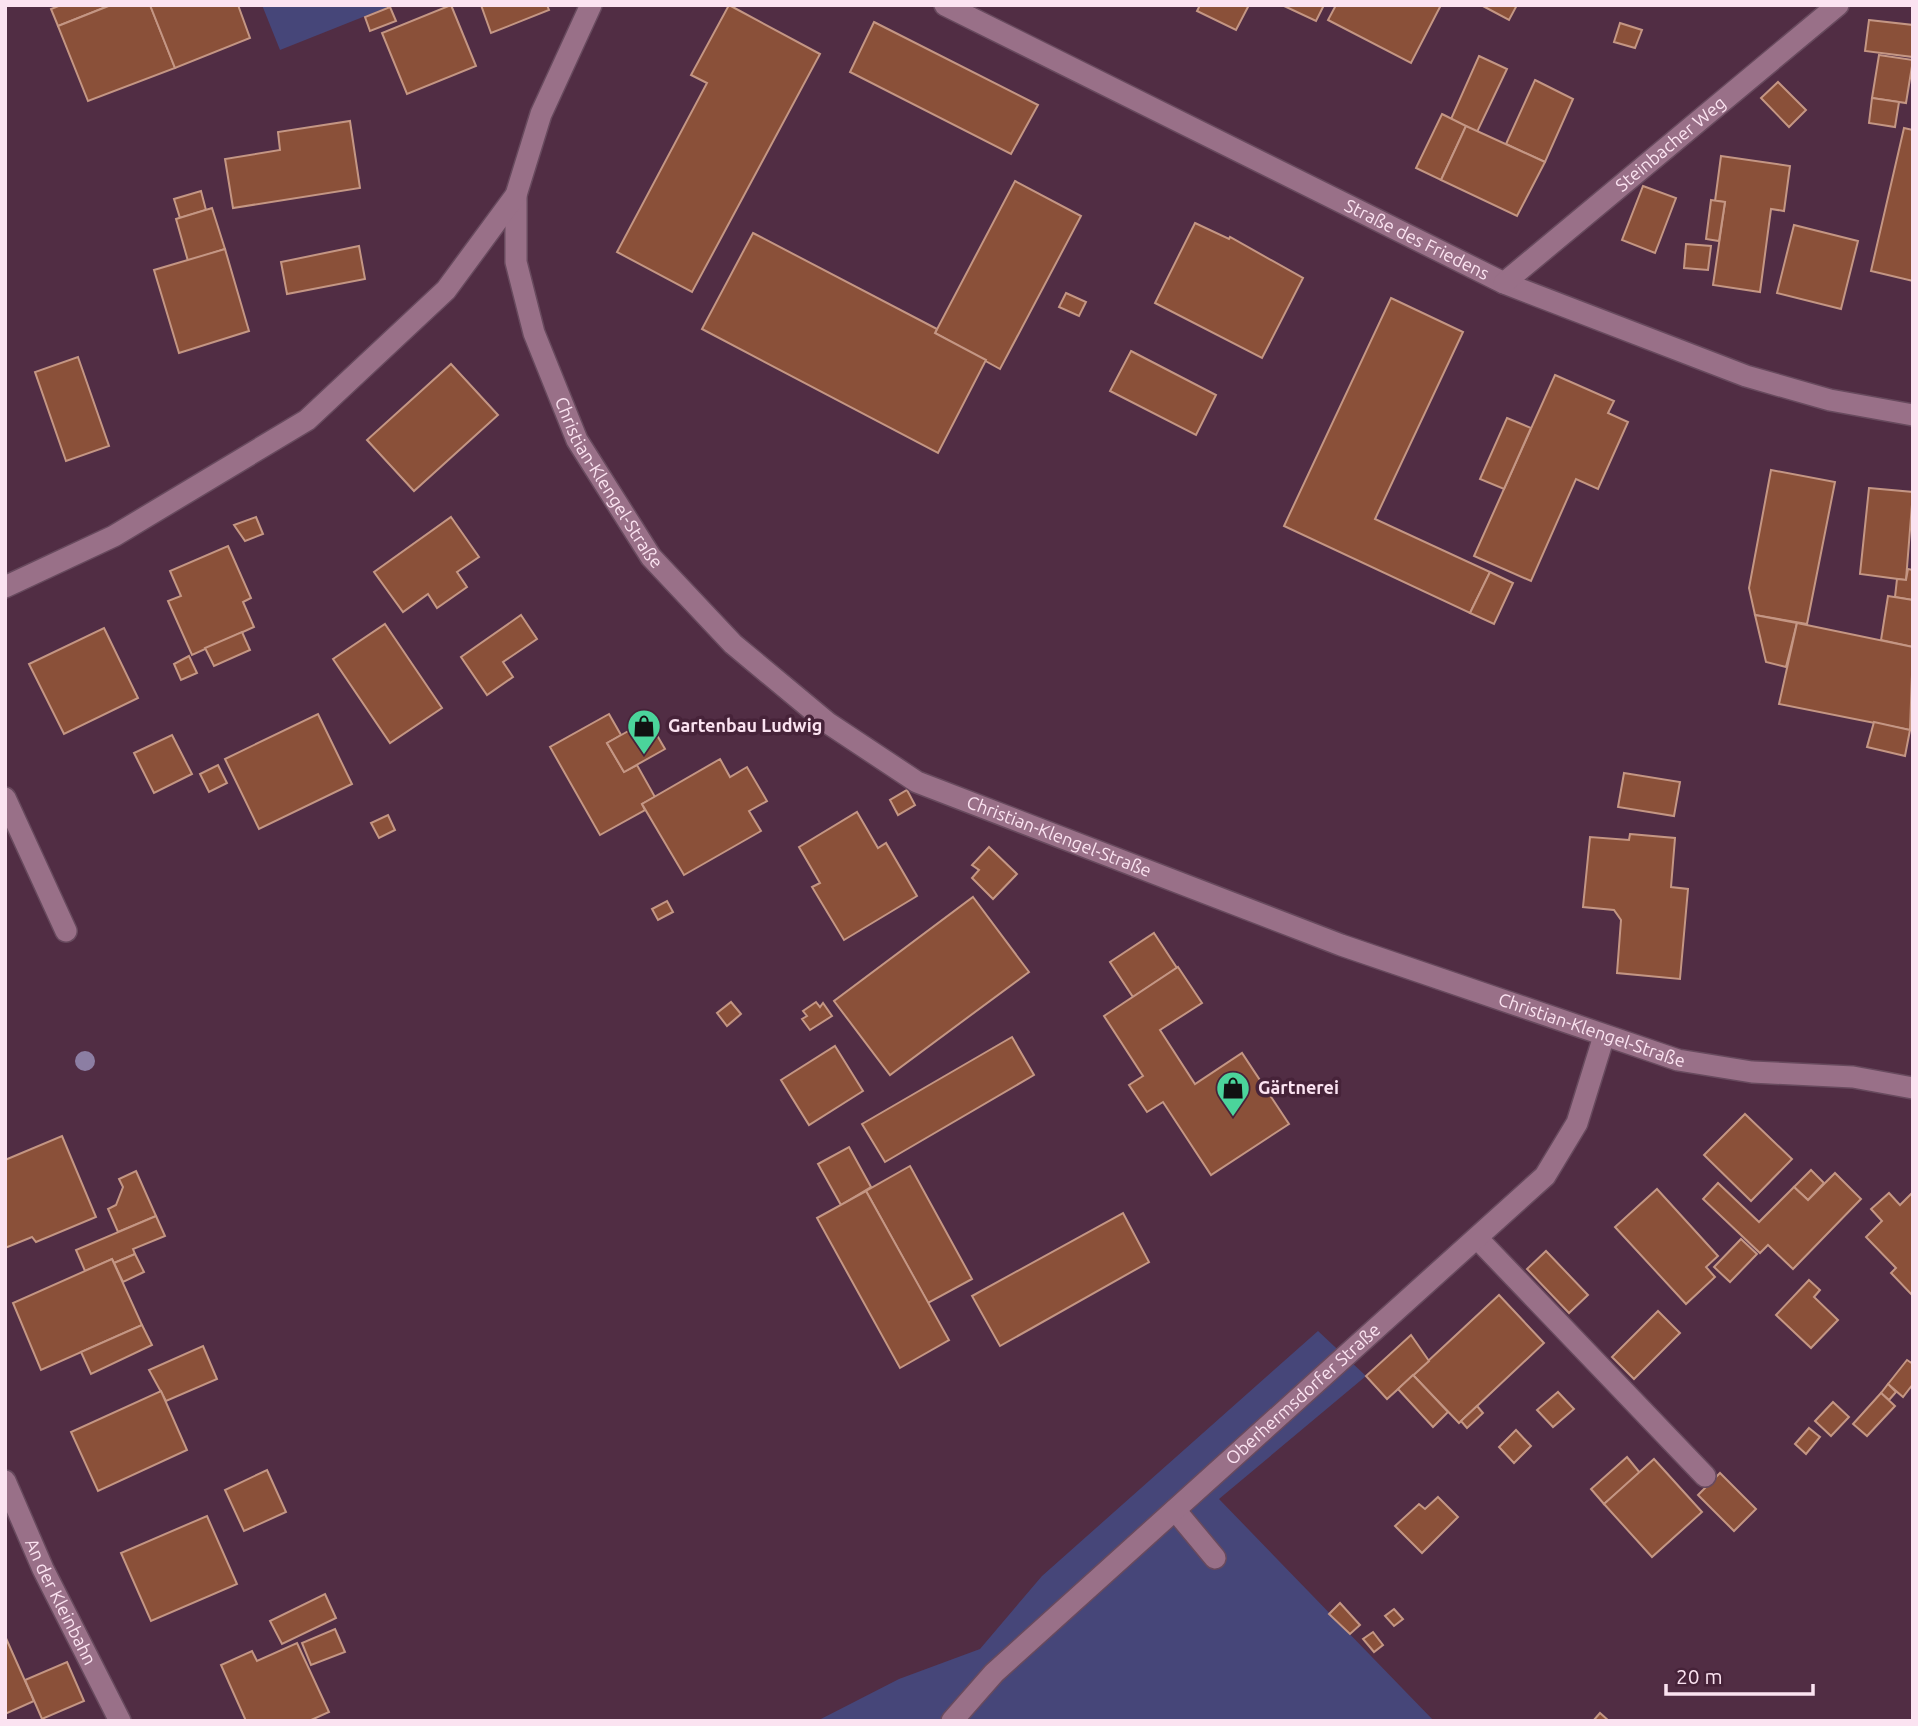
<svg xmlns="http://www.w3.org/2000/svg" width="1918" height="1726" font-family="Ubuntu,sans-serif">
  <rect width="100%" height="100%" fill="#512d44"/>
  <g fill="#464679">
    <polygon points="262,5 393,5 280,50"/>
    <polygon points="1318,1331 1366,1376 1219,1499 1434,1721 817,1721 899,1679 980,1649 1042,1576"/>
  </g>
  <g fill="#8a5039" stroke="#c49684" stroke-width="2">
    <polygon points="61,5 111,5 58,26 51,9"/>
    <polygon points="111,5 150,5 175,68 88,101 58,26"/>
    <polygon points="150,5 238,5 250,38 175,68"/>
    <polygon points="451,5 476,66 407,94 382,33"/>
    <polygon points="481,5 547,5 549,10 491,33"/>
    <polygon points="729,5 820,54 692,292 617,252 707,83 691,75"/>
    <polygon points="1200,5 1249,5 1236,30 1197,11"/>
    <polygon points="1282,5 1324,5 1316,21"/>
    <polygon points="1336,5 1441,5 1411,63 1328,20"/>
    <polygon points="1481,5 1517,5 1509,20"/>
    <polygon points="390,7 396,21 370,31 365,17"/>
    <polygon points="1869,20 1913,25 1913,57 1865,51"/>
    <polygon points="874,22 1038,105 1011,154 850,72"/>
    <polygon points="1620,23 1642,30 1635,48 1614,42"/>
    <polygon points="1879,55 1913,60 1906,103 1872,98"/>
    <polygon points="1479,56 1507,69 1477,132 1451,119"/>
    <polygon points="1535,80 1573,99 1545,162 1506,144"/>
    <polygon points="1778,82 1806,110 1789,127 1761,98"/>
    <polygon points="1872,98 1899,102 1895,127 1869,123"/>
    <polygon points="1442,114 1466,126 1441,180 1416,168"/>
    <polygon points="350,121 360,188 233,208 225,159 280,150 278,132"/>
    <polygon points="1466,126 1545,162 1517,216 1441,180"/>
    <polygon points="1904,128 1913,130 1913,281 1871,271"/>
    <polygon points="1721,156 1790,166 1784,211 1771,209 1760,292 1713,285 1725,202 1715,201"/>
    <polygon points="1015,181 1081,216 1000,369 935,333"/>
    <polygon points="1643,186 1676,198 1655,253 1622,240"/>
    <polygon points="201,191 206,210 180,218 174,199"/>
    <polygon points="1711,200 1725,202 1719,241 1706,239"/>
    <polygon points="212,208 225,249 188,261 176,219"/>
    <polygon points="1195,223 1229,239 1230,237 1303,278 1262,358 1155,303"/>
    <polygon points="1794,225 1858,241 1841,309 1777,293"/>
    <polygon points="753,233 937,329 935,333 986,360 938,453 702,329"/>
    <polygon points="1686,244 1711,246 1708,270 1684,268"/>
    <polygon points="359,246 365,279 287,294 281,262"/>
    <polygon points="225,249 249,331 179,353 154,270"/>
    <polygon points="1066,293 1086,302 1079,316 1059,307"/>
    <polygon points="1391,298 1463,332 1375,519 1490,572 1470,613 1284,526"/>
    <polygon points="1131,351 1216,395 1196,435 1110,391"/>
    <polygon points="78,357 109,446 66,461 35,372"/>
    <polygon points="451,364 498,415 414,491 367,440"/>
    <polygon points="1555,375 1614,401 1608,413 1628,422 1598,489 1576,479 1531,581 1474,556"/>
    <polygon points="1507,418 1531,428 1504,489 1480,479"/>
    <polygon points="1771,470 1835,482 1807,624 1755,615 1749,588"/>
    <polygon points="1869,488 1913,492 1906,580 1860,574"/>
    <polygon points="256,517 263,534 245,541 234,525"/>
    <polygon points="451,517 479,557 457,572 467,587 437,608 428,594 403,612 374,572"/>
    <polygon points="228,546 251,598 243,602 254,627 192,655 168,601 181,596 170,571"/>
    <polygon points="1908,569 1913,570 1913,600 1895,597 1897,579 1906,580"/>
    <polygon points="1490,572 1513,583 1494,624 1470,613"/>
    <polygon points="1888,596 1913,600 1913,647 1881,640"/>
    <polygon points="521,615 537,639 503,662 513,677 487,695 461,657"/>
    <polygon points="1755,615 1797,623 1786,667 1766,662"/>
    <polygon points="1797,623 1913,647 1910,730 1779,704"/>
    <polygon points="385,624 442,708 390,743 333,659"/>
    <polygon points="104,628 138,698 64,734 29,664"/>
    <polygon points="242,632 250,650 214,666 205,648"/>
    <polygon points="189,656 197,673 181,680 174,664"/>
    <polygon points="318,714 352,784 259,829 225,759"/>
    <polygon points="609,714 621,735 607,743 624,772 637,765 655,797 642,804 645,810 600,835 550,747"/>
    <polygon points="648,720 665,749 624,772 607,743"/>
    <polygon points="1874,722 1910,730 1905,756 1867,747"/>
    <polygon points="172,735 192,774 154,793 134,753"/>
    <polygon points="720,759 730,777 747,767 767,801 749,811 761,831 684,875 642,804"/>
    <polygon points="218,765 227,783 209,792 200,774"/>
    <polygon points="1624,773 1680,782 1674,816 1618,807"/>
    <polygon points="907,790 915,805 898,815 890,800"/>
    <polygon points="857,812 878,848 886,843 917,896 844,940 812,887 820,883 799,847"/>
    <polygon points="388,815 395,830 379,838 371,823"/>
    <polygon points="1630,834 1675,838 1671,887 1688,889 1680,979 1617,973 1621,920 1614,910 1583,907 1590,837 1629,840"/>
    <polygon points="989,847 1017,874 993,899 972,878 979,870 972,865"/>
    <polygon points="973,897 1029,972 890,1075 834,1001"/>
    <polygon points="667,901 673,912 658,920 652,909"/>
    <polygon points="1154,933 1177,968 1133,997 1110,962"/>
    <polygon points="1178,967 1202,1003 1160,1030 1195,1084 1242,1053 1289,1124 1211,1175 1163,1102 1147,1112 1129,1085 1143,1076 1104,1016"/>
    <polygon points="731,1002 741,1014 727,1026 717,1013"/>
    <polygon points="816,1002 820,1007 823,1003 832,1016 810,1030 802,1019 807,1016 803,1011"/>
    <polygon points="1012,1037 1034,1075 885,1162 862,1124"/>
    <polygon points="835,1046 863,1091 809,1125 781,1080"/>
    <polygon points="1745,1114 1792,1159 1751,1201 1704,1155"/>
    <polygon points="62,1136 96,1217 36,1242 32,1237 5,1248 5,1160"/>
    <polygon points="849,1147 871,1187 841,1205 818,1164"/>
    <polygon points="910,1166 972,1279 928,1303 866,1191"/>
    <polygon points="1811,1170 1824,1183 1808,1200 1794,1187"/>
    <polygon points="136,1171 156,1216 118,1232 108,1209 116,1205 123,1187 119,1179"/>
    <polygon points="1835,1173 1861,1199 1793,1269 1768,1245 1760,1253 1703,1199 1718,1183 1759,1222 1794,1187 1808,1200"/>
    <polygon points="1657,1189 1718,1256 1706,1267 1715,1277 1686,1304 1615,1227"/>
    <polygon points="866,1191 949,1340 900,1368 817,1218"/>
    <polygon points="1913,1192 1913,1296 1891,1273 1896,1268 1866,1237 1882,1221 1871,1209 1889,1193 1900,1205"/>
    <polygon points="1123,1213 1149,1262 1000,1346 972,1296"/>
    <polygon points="156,1216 165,1236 133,1249 135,1254 114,1263 112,1259 85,1271 76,1250"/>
    <polygon points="1741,1239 1757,1254 1730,1282 1714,1267"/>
    <polygon points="1546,1251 1588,1295 1569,1313 1527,1269"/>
    <polygon points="135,1254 144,1272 123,1282 114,1263"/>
    <polygon points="112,1259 142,1325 41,1370 13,1303"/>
    <polygon points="1809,1280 1820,1290 1814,1297 1838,1320 1811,1348 1776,1315"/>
    <polygon points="1499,1295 1544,1343 1459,1423 1413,1375"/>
    <polygon points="1658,1311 1680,1333 1634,1379 1612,1357"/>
    <polygon points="142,1325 152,1345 91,1374 81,1352"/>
    <polygon points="1411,1335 1429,1361 1387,1399 1366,1376"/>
    <polygon points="203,1346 217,1379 166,1401 149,1370"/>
    <polygon points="1907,1360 1913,1364 1913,1384 1903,1397 1888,1384"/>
    <polygon points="1413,1375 1448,1412 1433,1427 1398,1389"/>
    <polygon points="1888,1384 1896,1392 1889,1400 1881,1393"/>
    <polygon points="161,1391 187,1450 98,1491 71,1432"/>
    <polygon points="1558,1392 1574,1409 1553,1427 1537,1410"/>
    <polygon points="1881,1393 1895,1406 1867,1436 1853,1424"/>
    <polygon points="1833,1402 1849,1417 1831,1436 1815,1421"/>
    <polygon points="1477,1406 1483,1413 1467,1428 1461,1421"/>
    <polygon points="1809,1428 1820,1437 1806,1454 1795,1444"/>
    <polygon points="1516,1430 1531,1446 1514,1463 1499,1447"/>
    <polygon points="1627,1457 1640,1473 1604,1504 1591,1489"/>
    <polygon points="1654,1459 1702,1512 1652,1557 1604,1504"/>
    <polygon points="267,1470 286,1512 244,1531 225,1490"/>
    <polygon points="1720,1473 1756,1509 1734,1531 1698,1495"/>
    <polygon points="1438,1497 1458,1517 1422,1553 1395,1526 1419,1504 1425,1509"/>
    <polygon points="207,1516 237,1584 151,1621 121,1553"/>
    <polygon points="325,1594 336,1618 282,1644 270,1621"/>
    <polygon points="1340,1603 1360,1625 1350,1634 1329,1614"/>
    <polygon points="1394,1609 1403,1619 1394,1626 1385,1616"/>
    <polygon points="335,1629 345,1652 311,1665 302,1643"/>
    <polygon points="1373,1632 1383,1645 1374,1652 1363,1639"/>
    <polygon points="5,1636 34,1701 5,1714"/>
    <polygon points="297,1643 329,1712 309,1721 246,1721 221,1665 252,1651 257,1661"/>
    <polygon points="67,1662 84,1701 42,1719 25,1680"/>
    <polygon points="1600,1713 1609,1721 1593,1721"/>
  </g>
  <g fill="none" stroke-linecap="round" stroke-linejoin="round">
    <g stroke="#684a5e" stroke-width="24">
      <g id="minor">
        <path id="s1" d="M945,5L1504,283L1746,376L1830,400L1913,415"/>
        <path id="s2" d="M516,195V262L534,333L577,440L651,557L733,644L828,723L917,782L1341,945L1678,1060L1752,1072L1853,1077L1913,1088"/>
        <path id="s3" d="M1504,283L1838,5"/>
        <polyline points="5,587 114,536 307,420 446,290 516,195 541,114 591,5"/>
        <polyline points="5,798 66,931"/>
        <polyline points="1478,1239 1705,1476"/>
        <path id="s4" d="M5,1481L43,1569L120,1721"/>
        <polyline points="1175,1510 1215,1558"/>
        <path id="s5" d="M952,1721L994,1673L1545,1176L1577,1123L1604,1036"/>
      </g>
    </g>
    <use href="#minor" stroke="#997088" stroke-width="21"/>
  </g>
  <circle fill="#8c7ea3" cx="85" cy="1061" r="10"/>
  <defs>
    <g id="shop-pin" transform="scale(1.75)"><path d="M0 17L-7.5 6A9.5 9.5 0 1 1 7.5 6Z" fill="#4bd49b" stroke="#462339"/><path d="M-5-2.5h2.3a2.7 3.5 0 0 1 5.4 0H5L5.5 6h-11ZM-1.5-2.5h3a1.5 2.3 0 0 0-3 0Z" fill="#111"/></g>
  </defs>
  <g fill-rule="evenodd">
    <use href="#shop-pin" x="644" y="726"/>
    <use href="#shop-pin" x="1233" y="1088"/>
  </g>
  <g text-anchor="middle" stroke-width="7" stroke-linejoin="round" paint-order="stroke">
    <g font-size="18" fill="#fbe3f1" stroke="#462339">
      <text dy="6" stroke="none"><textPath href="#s3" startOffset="217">Steinbacher Weg</textPath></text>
      <text dy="6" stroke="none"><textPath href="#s1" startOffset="527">Straße des Friedens</textPath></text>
      <text dy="6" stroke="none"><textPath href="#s2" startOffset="308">Christian-Klengel-Straße</textPath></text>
      <text dy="6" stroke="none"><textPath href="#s2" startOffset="896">Christian-Klengel-Straße</textPath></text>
      <text dy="6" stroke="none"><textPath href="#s2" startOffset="1463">Christian-Klengel-Straße</textPath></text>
      <text dy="6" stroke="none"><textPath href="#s5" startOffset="480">Oberhermsdorfer Straße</textPath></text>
      <text dy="6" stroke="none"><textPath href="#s4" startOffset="133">An der Kleinbahn</textPath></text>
    </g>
    <g font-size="18" font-weight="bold" fill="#fbe3f1" stroke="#462339" text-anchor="start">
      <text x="668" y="732">Gartenbau Ludwig</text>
      <text x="1258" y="1094">Gärtnerei</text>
    </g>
  </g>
  <rect width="1918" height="1726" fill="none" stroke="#fbe3f1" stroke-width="14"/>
  <path d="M1666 1684v10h147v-10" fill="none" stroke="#fbe3f1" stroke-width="3.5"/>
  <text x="1676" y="1684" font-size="21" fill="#fbe3f1" stroke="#462339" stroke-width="5" paint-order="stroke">20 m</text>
</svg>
